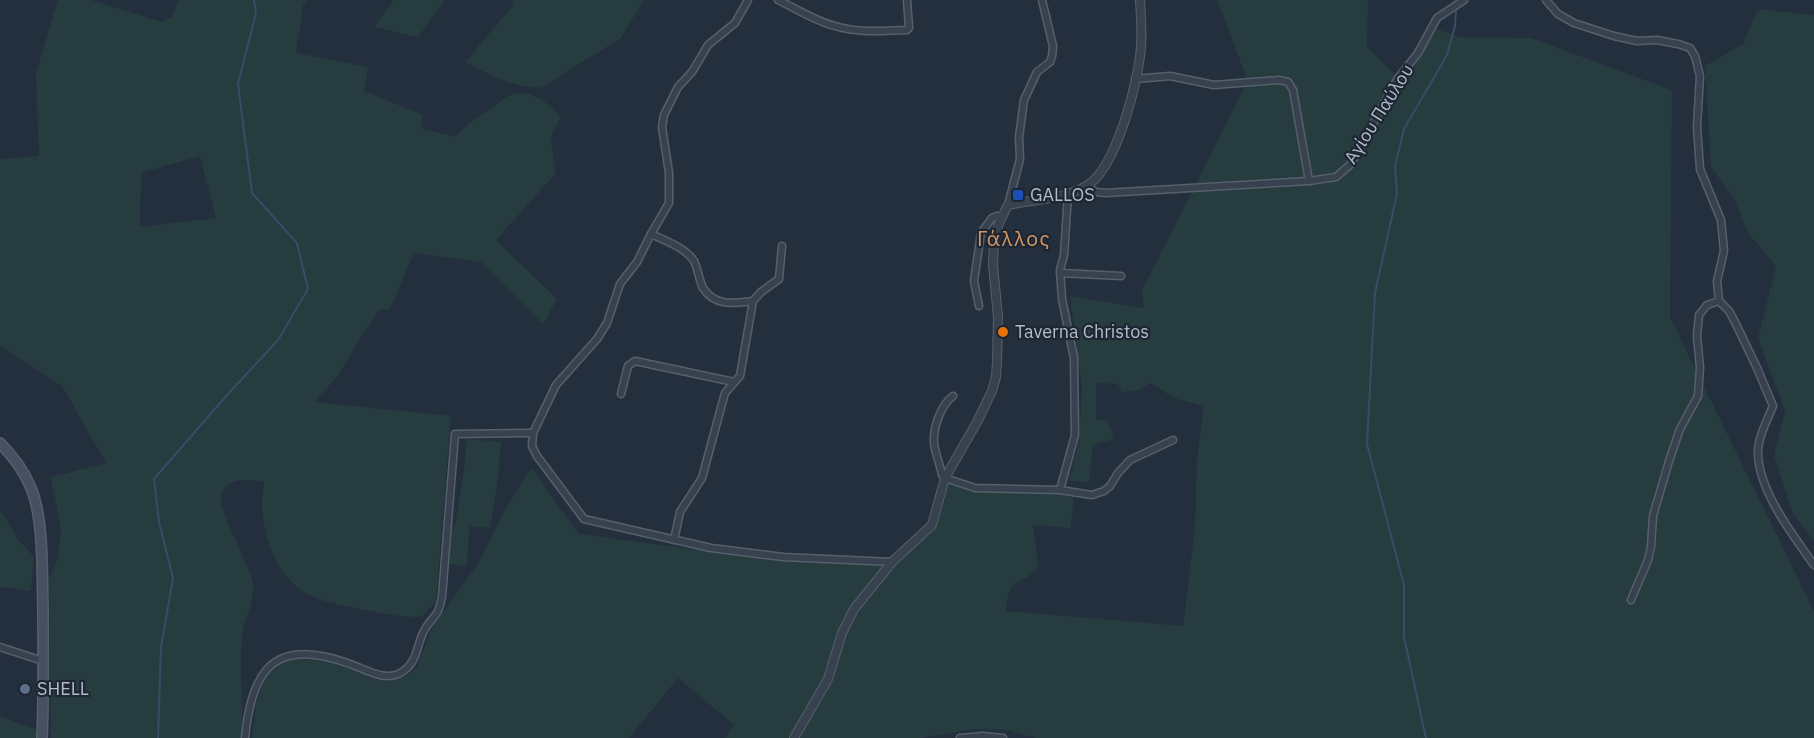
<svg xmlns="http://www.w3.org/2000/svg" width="1814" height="738" font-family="'IBM Plex Sans',sans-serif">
  <rect width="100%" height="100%" fill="#242f3e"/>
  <g fill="#263c3f" fill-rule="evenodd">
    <path d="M58,0H91L162,22L172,17L178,0H307L303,5L296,53L368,67L364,91L423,115L421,128L455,137C465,126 476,118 489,110C495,105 501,100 508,96C528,86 550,103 561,118C543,142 556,149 555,174L496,240L557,299L543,324L481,262L414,253L390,309L379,310L357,343L338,376L314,402L451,416L436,602L423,616C403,619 384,613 364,610C348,606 327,603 311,596C278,580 263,539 262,504C262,496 264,488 264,481C248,480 228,476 221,495C217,508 248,561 252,580C257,600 244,617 242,637C239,671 244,705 241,738H51L49,578L58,557L61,530L51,477L106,463L62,386L0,346V159L39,156L36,73ZM200,156L216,218L140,227L141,173Z"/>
    <polygon points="394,0 445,0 418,37 374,27"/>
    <polygon points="513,0 644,0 621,38 541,88 522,86 498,79 465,62 512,7"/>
    <path d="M1217,0H1368L1367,47L1398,77L1418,53L1431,27L1460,37L1531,38L1672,90L1670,317L1814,611V738H1036L1007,730L975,729L920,738H725L734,725L678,678L629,738H252L256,703L263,684L272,669L280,662L291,658L329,662L350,668L378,680L390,681L407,676L417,667L432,628L479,562L508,505L531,468L579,534L782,561L895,565L936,528L949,482L978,489L1074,494L1071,528L1033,525L1038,567C1020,590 1008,572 1006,611L1183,626L1195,527L1197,460L1204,406L1174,398L1150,383L1140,390L1122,392L1118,384L1096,383V419L1108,421L1114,439L1093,445L1089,482L1069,481L1079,442L1082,387L1070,296L1144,308L1142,290L1248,81Z"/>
    <polygon points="1758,9 1814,15 1814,541 1792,512 1774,455 1785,411 1758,338 1776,266 1748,233 1734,199 1711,167 1705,66 1743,44"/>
    <polygon points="467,439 501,442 498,478 490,528 470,526 466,566 448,564 452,526 455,525 463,477"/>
    <polygon points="0,512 7,520 16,537 34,557 31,591 0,587"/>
    <polygon points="0,716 37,730 37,738 0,738"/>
  </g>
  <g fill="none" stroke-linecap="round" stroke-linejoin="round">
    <g stroke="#394c67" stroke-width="2">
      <polyline points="158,738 161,647 173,578 159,522 154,479 227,395 278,340 308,289 297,243 252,193 238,84 256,13 254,0"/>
      <polyline points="1426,738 1404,637 1404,585 1367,444 1375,293 1397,194 1395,166 1404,129 1447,55 1455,26 1456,11"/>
    </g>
    <g stroke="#565f6c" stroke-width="9">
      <g id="minor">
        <path d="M778,0C797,9 815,21 835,26C858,33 883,31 907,30L909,28L907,0"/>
        <path d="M1546,0L1558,14L1574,23L1614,36L1637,41L1657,40L1678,44L1690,48L1695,56L1700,76L1697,126L1700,169L1721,220L1724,251L1717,281L1719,301L1729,311L1735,322L1757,368L1773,406C1767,421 1757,439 1758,455C1760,493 1793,535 1814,565"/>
        <polyline points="1135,79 1170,76 1214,85 1279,80 1288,82 1293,90 1309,181 1336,177 1351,164 1398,78 1418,53 1437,18 1464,0"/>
        <polyline points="1086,186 1096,192 1105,193 1309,181"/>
        <polyline points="1008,205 1020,159 1019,137 1024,100 1037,72 1050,62 1052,56 1053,46 1042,0"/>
        <polyline points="651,234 669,203 669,173 662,127 664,115 678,87 692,72 708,45 735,23 748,0"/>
        <polyline points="1060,273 1121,276"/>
        <path d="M753,301C735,303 715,307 703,288C699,280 698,269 694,261C686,248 664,240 651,234L637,262L620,284L607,323L597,339L556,385L533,433L532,446L537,456L584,519L711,548L783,557L892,562"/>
        <polyline points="979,306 974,281 981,233 992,218 997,216 1002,217"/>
        <polyline points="621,394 628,366 635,361 734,382"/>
        <path d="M953,396C941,405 933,427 934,443C935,453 940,464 942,475L945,478L975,488L1060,490L1092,495L1104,491L1110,486L1118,473L1130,460L1173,440"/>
        <polyline points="1060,490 1075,435 1074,358 1062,299 1060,270 1064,255 1068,194"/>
        <polyline points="674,540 680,512 702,478 725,393 740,376 753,301 761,292 779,279 782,246"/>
        <polyline points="1631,600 1648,560 1651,547 1653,516 1669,461 1680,429 1698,396 1700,368 1697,336 1699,315 1707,305 1719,301"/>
        <polyline points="0,647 43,661"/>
        <path d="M245,738C252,663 279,637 353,665C369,671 386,682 402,672C419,661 416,644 425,629C434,614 438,618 442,597L455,434L533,433"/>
        <polyline points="960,738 983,736 1003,738"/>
      </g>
    </g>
    <g stroke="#565f6c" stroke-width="10">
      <path id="tertiary" d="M794,738L828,679L842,633L854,609L892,562L932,525L945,478L977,422L992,391L996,377L997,361L998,317L993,265L994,243L999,223L1008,205C1034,199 1065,200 1088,185C1117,166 1139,80 1141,46C1142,31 1141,15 1140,0"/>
    </g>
    <g stroke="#565f6c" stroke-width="12">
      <path id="secondary" d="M0,443C13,456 24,471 31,488C44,519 42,576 43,610C43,653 44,695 42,738"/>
    </g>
    <use href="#minor" stroke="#38414e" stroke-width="6"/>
    <use href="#tertiary" stroke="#38414e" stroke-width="8"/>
    <use href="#secondary" stroke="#465061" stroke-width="9"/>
  </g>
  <rect fill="#1a4fb4" stroke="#1d2633" stroke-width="2" x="1012" y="189" width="12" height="12" rx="3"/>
  <circle fill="#e8710a" stroke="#1d2633" stroke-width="2" cx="1003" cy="332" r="6"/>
  <circle fill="#5c6f8a" stroke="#1d2633" stroke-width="2" cx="25" cy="689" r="6"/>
  <g text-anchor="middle" stroke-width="4.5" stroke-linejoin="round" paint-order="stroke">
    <g font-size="18" fill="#b4bcc9" stroke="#1d2633">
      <text transform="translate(1379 114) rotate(-58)" y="6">Αγίου Παύλου</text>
    </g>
    <g font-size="18" fill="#b4bcc9" stroke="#1d2633" text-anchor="start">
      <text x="1030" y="201">GALLOS</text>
      <text x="1015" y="338">Taverna Christos</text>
      <text x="37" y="695">SHELL</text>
    </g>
    <g font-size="21" letter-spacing="1.5" fill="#d59563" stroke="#1d2633">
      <text x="1014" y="246">Γάλλος</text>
    </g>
  </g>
</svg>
